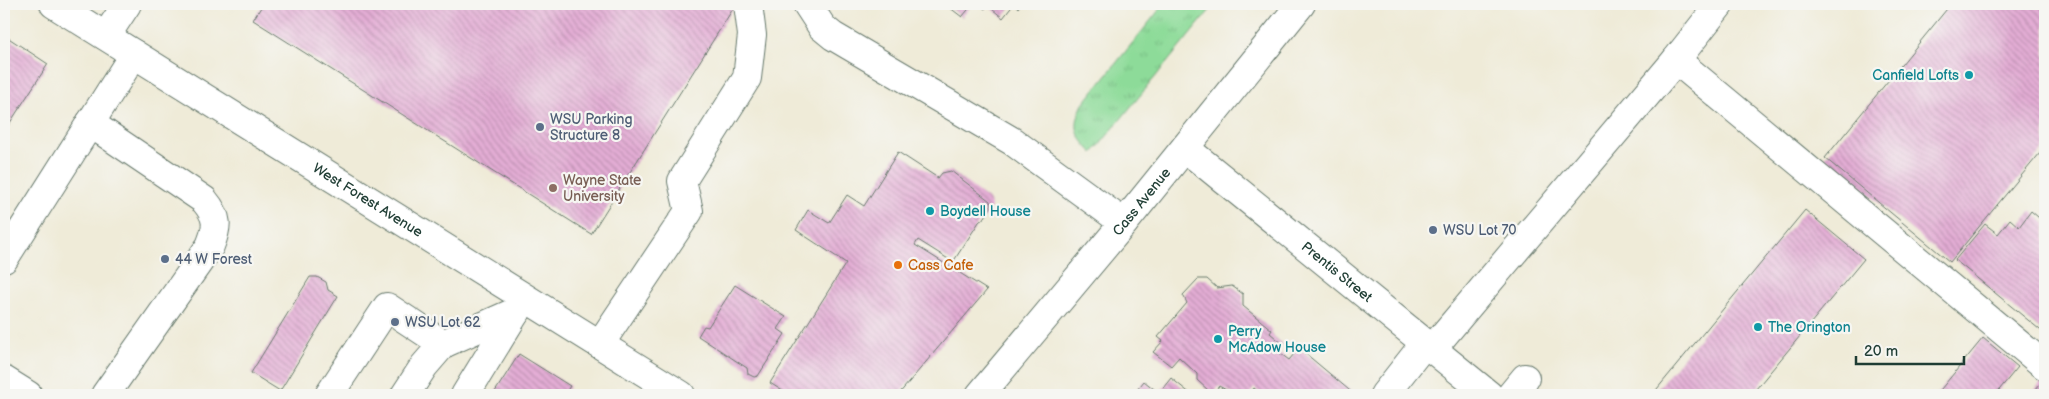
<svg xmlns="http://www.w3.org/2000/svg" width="2049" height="399" font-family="'Balsamiq Sans',sans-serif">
  <defs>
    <pattern id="grass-tufts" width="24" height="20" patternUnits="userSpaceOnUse" patternTransform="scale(1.25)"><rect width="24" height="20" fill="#8ddb99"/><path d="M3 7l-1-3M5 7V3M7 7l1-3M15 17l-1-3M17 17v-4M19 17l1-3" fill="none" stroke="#79bd84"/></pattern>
    <pattern id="building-back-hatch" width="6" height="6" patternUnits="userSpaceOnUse" patternTransform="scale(1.25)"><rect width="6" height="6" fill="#e4add5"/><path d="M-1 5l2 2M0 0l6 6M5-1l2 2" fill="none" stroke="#b88eae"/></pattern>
  </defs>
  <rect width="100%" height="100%" fill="#f6f6f2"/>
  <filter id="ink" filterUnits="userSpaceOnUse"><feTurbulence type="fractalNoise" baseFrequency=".02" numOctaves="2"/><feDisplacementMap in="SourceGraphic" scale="10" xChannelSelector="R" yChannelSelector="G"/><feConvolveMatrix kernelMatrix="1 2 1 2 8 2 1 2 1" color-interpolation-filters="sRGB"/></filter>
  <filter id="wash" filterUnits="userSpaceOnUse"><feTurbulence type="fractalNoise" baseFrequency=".0096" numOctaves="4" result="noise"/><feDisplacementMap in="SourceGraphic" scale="20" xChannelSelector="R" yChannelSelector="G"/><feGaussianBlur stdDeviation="1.12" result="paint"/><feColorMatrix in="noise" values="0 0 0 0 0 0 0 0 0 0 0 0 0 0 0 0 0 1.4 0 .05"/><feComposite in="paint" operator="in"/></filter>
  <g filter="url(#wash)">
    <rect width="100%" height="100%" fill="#efebd8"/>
    <path fill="url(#grass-tufts)" stroke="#568c66" d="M1164,4H1215L1093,153C1076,136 1072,127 1083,104Z"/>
    <g id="blocks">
      <g fill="url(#building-back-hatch)">
        <polygon points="263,4 736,4 591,234 253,20"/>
        <polygon points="945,4 973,4 962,17"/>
        <polygon points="978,4 1021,4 1018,8 1014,4 1003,18 987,5 985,9"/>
        <polygon points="1951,4 2045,4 2045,147 1950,262 1825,158"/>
        <polygon points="4,35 48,64 4,132"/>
        <polygon points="898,152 938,178 942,173 951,171 990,201 991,207 986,216 979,222 953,262 918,240 915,245 987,290 898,395 789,395 770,383 846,263 796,230 808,210 829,223 847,195 864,206"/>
        <polygon points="1805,210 1864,259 1751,395 1652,395"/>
        <polygon points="2031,211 2045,223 2045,334 1955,260 1985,224 1998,234 2010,219 2019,227"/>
        <polygon points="310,277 317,277 326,282 328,290 338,296 280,391 251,373"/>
        <polygon points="1198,279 1207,279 1217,288 1232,286 1243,294 1243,306 1272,330 1270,333 1283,344 1277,351 1289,360 1299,348 1355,395 1260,395 1261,394 1254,388 1249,395 1235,395 1219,386 1215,391 1209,391 1197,380 1197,374 1179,357 1171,366 1153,352 1163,341 1158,337 1187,303 1183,295"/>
        <polygon points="735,285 786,317 778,329 785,334 758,376 754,377 748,374 747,368 698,336 704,326 708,327"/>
        <polygon points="1983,338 2018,367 1995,395 1936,395"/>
        <polygon points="519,354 570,386 564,395 493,395"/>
        <polygon points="1171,378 1192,395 1133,395 1144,381 1159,393"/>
        <polygon points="2045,378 2045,395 2031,395"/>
      </g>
    </g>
  </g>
  <g filter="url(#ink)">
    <use href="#blocks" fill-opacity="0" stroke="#687a6d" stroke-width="1"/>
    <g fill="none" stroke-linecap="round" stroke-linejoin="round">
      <g stroke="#687a6d" stroke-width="30">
        <g id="minor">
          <path id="s1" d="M54,4L681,395"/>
          <polyline points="807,4 822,27 833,36 1012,141 1124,223"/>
          <polyline points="106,36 127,4"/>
          <polyline points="1676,60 2045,366"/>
          <path d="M90,123L204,200C219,218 218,226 210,246L105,395"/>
          <path id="s2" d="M1185,148L1489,395"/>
          <polyline points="4,259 134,54"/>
          <polyline points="600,344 689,211 682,181 747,78 752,35 748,4"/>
          <polyline points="1432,349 1676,60 1720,4"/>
          <polyline points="4,380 28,395"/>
          <polyline points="329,395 387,307 443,344"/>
          <polyline points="405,395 424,366 443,344 517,311"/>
          <polyline points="465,395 519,307"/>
          <path id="s3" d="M980,395L1124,223L1301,4"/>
          <polyline points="1384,395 1425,343"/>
          <polyline points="1511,395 1525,378"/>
        </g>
      </g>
      <use href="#minor" stroke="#fff" stroke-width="28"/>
    </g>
  </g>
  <g fill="#0f9aa8" stroke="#f6f6f2" stroke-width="2">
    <circle cx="1969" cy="75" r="5"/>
    <circle cx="930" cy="211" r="5"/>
    <circle cx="1758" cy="327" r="5"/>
    <circle cx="1218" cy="339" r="5"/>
  </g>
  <g fill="#5c6f8a" stroke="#f6f6f2" stroke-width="2">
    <circle cx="540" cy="127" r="5"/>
    <circle cx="1433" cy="230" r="5"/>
    <circle cx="165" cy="259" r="5"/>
    <circle cx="395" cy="322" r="5"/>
  </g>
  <circle fill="#8d6e63" stroke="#f6f6f2" stroke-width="2" cx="553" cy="188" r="5"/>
  <circle fill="#e8710a" stroke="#f6f6f2" stroke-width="2" cx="898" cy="265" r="5"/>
  <g text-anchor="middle" stroke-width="4.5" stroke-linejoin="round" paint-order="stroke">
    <g font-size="14" fill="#0d838f" stroke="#f6f6f2" text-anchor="start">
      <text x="1959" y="80" text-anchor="end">Canfield Lofts</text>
      <text x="940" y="216">Boydell House</text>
      <text x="1768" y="332">The Orington</text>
      <text x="1228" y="336">Perry<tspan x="1228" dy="16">McAdow House</tspan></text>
    </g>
    <g font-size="14" fill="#4e5e75" stroke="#f6f6f2" text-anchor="start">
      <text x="550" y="124">WSU Parking<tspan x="550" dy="16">Structure 8</tspan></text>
      <text x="1443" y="235">WSU Lot 70</text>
      <text x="175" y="264">44 W Forest</text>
      <text x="405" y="327">WSU Lot 62</text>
    </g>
    <g font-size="14" fill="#785e54" stroke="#f6f6f2" text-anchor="start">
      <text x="563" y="185">Wayne State<tspan x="563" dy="16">University</tspan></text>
    </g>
    <g font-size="14" fill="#1f3d34" stroke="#f6f6f2">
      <text dy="5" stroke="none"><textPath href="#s1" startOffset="370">West Forest Avenue</textPath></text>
      <text dy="5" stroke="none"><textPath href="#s3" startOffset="252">Cass Avenue</textPath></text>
      <text dy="5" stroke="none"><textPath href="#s2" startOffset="196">Prentis Street</textPath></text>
    </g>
    <g font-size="14" fill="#c56008" stroke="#f6f6f2" text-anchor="start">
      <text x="908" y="270">Cass Cafe</text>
    </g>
  </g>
  <rect width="2049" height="399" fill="none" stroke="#f6f6f2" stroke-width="20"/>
  <path d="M1856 356v8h108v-8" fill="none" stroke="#1f3d34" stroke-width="2.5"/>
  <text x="1864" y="356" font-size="15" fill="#1f3d34" stroke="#f6f6f2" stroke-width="4" paint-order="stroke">20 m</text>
</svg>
